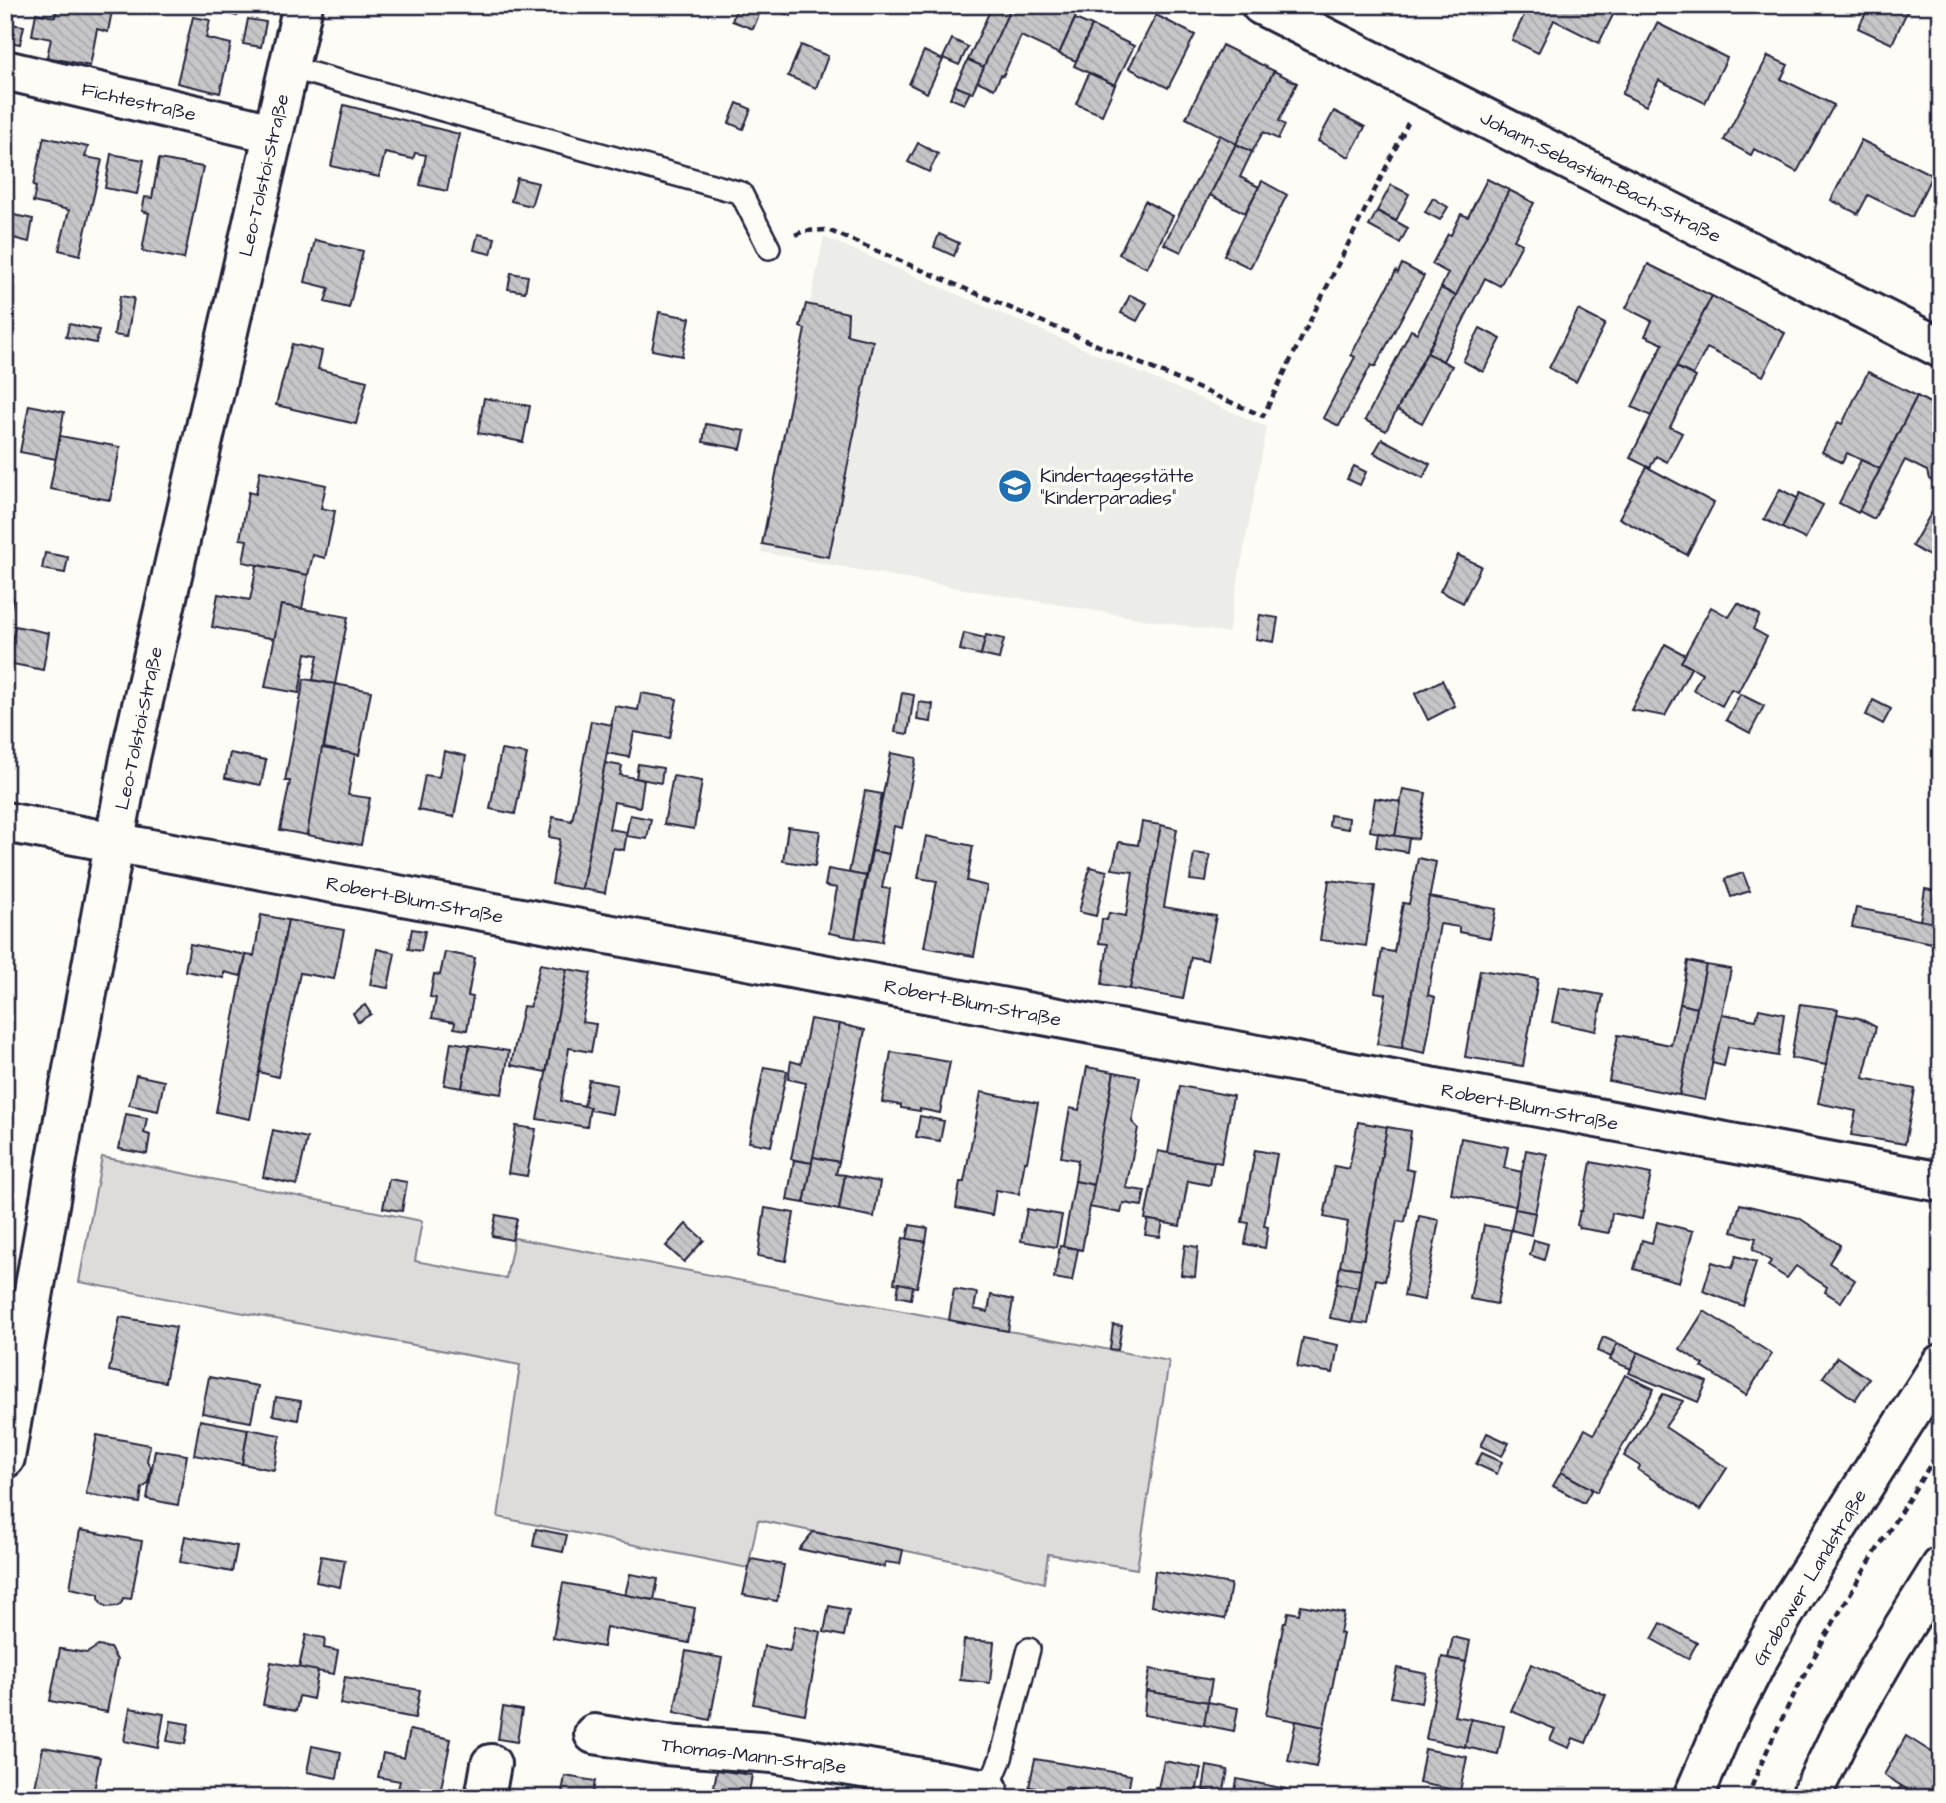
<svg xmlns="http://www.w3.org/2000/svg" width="1946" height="1803" font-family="'Architects Daughter',sans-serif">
  <defs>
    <pattern id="building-back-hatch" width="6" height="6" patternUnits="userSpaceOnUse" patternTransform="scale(1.75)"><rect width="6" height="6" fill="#c6c6c8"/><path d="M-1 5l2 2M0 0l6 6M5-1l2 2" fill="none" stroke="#aaaaad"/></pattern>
  </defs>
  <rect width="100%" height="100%" fill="#fdfcf7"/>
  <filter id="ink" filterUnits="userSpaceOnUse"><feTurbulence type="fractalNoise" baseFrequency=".0143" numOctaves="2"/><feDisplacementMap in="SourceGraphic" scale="14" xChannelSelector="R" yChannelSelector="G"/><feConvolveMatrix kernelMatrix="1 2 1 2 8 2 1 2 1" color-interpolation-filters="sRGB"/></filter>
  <g filter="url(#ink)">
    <polygon fill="#ecece9" points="824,237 1267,427 1228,633 964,589 761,552 805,329 800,327 806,304 810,304"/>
    <polygon fill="#dddcdb" stroke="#807f8b" stroke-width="2" points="102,1157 422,1221 415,1261 506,1278 514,1238 1169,1361 1137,1569 1048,1554 1044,1583 998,1570 758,1520 748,1568 498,1517 520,1365 79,1282"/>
    <g fill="url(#building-back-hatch)" stroke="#22223b" stroke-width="2">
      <polygon points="41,5 113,5 108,32 97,29 90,66 47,57 51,39 32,35 36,13 55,17 57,8"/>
      <polygon points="196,5 239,5 237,16"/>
      <polygon points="738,5 763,5 753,29 732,21"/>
      <polygon points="762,5 796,5 791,16"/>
      <polygon points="990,5 1012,5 984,67 968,60 992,6"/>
      <polygon points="1012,5 1081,5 1059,54 1021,36 1003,76 1001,75 994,89 977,81"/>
      <polygon points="1529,5 1618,5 1599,43 1554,20 1538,53 1512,40"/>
      <polygon points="1870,5 1910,5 1892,44 1858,28"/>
      <polygon points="1156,15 1195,35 1168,88 1129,68"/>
      <polygon points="193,17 210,20 206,38 231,44 220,93 177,83"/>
      <polygon points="248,19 266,22 261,47 243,44"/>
      <polygon points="1075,19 1092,26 1076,61 1059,54"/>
      <polygon points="5,23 24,26 20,44 5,41"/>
      <polygon points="1657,23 1727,58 1705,103 1659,80 1646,106 1622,94"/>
      <polygon points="1092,26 1134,46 1115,85 1074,66"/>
      <polygon points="952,39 968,47 959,65 943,58"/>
      <polygon points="801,45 828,56 816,88 788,76"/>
      <polygon points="1222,45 1274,71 1236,144 1186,118"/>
      <polygon points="924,51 943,60 927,93 909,84"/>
      <polygon points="1768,56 1788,65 1781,79 1834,105 1797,172 1754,149 1751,155 1724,140"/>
      <polygon points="968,60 984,67 972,93 955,86"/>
      <polygon points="1274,71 1297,83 1279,121 1285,125 1278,139 1263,132 1252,152 1236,144"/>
      <polygon points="1089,73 1115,85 1102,115 1076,104"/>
      <polygon points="955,86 970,92 964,104 950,98"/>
      <polygon points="737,103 751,109 743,129 729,123"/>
      <polygon points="344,105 459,134 447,191 420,185 426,155 415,153 413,159 385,153 379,177 331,166"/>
      <polygon points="1334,111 1365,127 1349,157 1318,141"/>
      <polygon points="1220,135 1236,144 1181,252 1164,244"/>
      <polygon points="44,137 88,147 85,157 102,160 80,255 59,250 69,210 33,202 36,187 33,186"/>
      <polygon points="1861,140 1932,175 1912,217 1868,195 1858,214 1831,200"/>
      <polygon points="918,143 938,154 929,172 908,162"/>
      <polygon points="1236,144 1252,152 1240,177 1259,187 1245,213 1210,195"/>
      <polygon points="111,154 144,160 137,194 105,188"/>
      <polygon points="159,159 203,167 184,259 142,251 149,213 142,211 145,197 152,198"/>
      <polygon points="517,178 538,183 531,206 511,201"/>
      <polygon points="1487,179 1509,190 1456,296 1441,288 1448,273 1432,264 1448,234 1451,235 1461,214 1468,217"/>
      <polygon points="1262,181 1287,195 1250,268 1224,255"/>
      <polygon points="1391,185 1409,194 1396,221 1377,211"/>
      <polygon points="1509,190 1534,203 1514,240 1522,244 1500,286 1485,278 1443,361 1427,353"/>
      <polygon points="1433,198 1448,207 1440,220 1425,212"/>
      <polygon points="1145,201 1173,216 1147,268 1119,254"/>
      <polygon points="1377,211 1408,228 1400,243 1369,226"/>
      <polygon points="14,215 33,219 29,242 9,237"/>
      <polygon points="478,234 495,238 491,254 474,250"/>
      <polygon points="939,234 959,243 954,256 934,247"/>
      <polygon points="315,240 363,251 349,308 325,302 329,288 305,282"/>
      <polygon points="1402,264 1424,276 1375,367 1371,365 1339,426 1323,418 1355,357 1351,355 1396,271 1398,273"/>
      <polygon points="1648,264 1712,296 1651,416 1632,407 1663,344 1645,336 1652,321 1626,308"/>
      <polygon points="511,273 528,276 525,292 508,289"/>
      <polygon points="1441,288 1456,296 1386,431 1365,420 1411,330 1417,333"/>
      <polygon points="1130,295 1147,303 1137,321 1121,313"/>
      <polygon points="120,296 134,298 127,337 114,335"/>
      <polygon points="1712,296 1785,333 1763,376 1707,348 1693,375 1676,367"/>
      <polygon points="806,304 848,313 847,335 873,341 829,557 762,544 805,329 800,327"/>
      <polygon points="1578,310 1605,324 1576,382 1549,368"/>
      <polygon points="659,312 690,318 682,356 652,350"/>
      <polygon points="69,324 99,330 96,343 66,337"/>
      <polygon points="1480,328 1501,339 1483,372 1463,361"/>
      <polygon points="292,344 322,351 318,369 367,381 356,424 276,405"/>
      <polygon points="1427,353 1452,366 1422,423 1397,410"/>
      <polygon points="1676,367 1696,377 1670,427 1682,433 1667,462 1656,456 1650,468 1630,458"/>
      <polygon points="1868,372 1917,396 1880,469 1847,453 1842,463 1822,452 1838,422 1842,424"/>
      <polygon points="1917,396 1941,409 1941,485 1929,479 1927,471 1905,460 1874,519 1859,511"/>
      <polygon points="484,398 530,406 523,442 478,433"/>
      <polygon points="29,405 64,412 56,459 20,452"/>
      <polygon points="706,424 745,431 741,449 703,442"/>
      <polygon points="60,436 120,447 110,500 50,489"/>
      <polygon points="1382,439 1430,464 1423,478 1374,453"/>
      <polygon points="1861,460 1880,469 1858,513 1839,503"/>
      <polygon points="1354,466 1366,472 1360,485 1347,479"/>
      <polygon points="1647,467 1714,503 1687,555 1619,518"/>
      <polygon points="260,471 326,485 321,508 335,511 325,558 313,555 308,575 243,562 247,540 240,539 249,492 256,494"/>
      <polygon points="1780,489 1797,498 1782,528 1764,519"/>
      <polygon points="1800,493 1823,505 1805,539 1782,528"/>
      <polygon points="1933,510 1941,514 1941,563 1912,546"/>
      <polygon points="45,553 68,557 65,573 42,569"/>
      <polygon points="1458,555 1481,566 1463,603 1440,591"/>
      <polygon points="257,565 308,575 302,609 281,605 275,639 212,627 218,594 250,600"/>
      <polygon points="5,596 13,598 5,639"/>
      <polygon points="1738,603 1760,615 1753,629 1767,637 1738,692 1731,689 1722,706 1693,690 1702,673 1681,662 1711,607 1729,617"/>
      <polygon points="281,605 348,617 335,684 313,680 318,655 306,653 299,693 265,687"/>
      <polygon points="1260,615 1278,618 1274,642 1256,639"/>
      <polygon points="15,626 49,633 43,670 8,663"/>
      <polygon points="964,633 985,638 981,655 960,650"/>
      <polygon points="986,635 1004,639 999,659 981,655"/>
      <polygon points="1665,644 1685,655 1681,662 1691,668 1665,716 1631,710"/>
      <polygon points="304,679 335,684 307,835 280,830 290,781 285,781"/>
      <polygon points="1442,680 1455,706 1428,720 1415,694"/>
      <polygon points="335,684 371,691 359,755 324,748"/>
      <polygon points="641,693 677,699 670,738 634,732 629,757 606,753 615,706 638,710"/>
      <polygon points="902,693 914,695 908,734 895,732"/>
      <polygon points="1740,694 1764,706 1750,733 1726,720"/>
      <polygon points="1873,700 1891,709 1883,724 1866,715"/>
      <polygon points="919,702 933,704 931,722 917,720"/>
      <polygon points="591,721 612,725 582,889 552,884 560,839 549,837 553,817 572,821"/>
      <polygon points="322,748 355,754 348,795 370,798 361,845 307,835"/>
      <polygon points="501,750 527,754 515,814 490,809"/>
      <polygon points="444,751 466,756 454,817 418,810 425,775 439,777"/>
      <polygon points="230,753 266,760 261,785 225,778"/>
      <polygon points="891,753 916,758 902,828 894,826 889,854 872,851"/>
      <polygon points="605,763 622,766 620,775 644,780 640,807 614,802 609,829 627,832 624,850 613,848 605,893 582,889"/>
      <polygon points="638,764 663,768 661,783 636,778"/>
      <polygon points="673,776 702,781 694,829 664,824"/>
      <polygon points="1403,789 1426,793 1418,839 1395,836"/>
      <polygon points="865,791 882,794 866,876 849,873"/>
      <polygon points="1375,798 1401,802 1395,836 1370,831"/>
      <polygon points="630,815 651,819 647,839 626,836"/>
      <polygon points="1330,815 1349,818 1348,829 1329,826"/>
      <polygon points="1142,822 1161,825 1130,989 1102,984 1108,944 1099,943 1102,919 1107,920 1109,913 1126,916 1133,872 1112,869 1119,842 1138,845"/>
      <polygon points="1161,825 1177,829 1164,907 1216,916 1207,960 1191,957 1183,999 1130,989"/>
      <polygon points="788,827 820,831 815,866 783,861"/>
      <polygon points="1378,833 1409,838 1407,852 1376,847"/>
      <polygon points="926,836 973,846 967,881 987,886 974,956 924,947 937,881 918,878"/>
      <polygon points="872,851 889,854 882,888 890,889 882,942 855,938"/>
      <polygon points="1194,853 1210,855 1206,882 1190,880"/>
      <polygon points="1418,858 1436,862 1402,1048 1377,1044 1386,994 1375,992 1382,950 1394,952 1403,903 1409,904"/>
      <polygon points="1090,867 1107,871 1096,916 1079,912"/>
      <polygon points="828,869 866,876 855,938 829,933 837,888 825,886"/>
      <polygon points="1743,873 1750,891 1731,897 1725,879"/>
      <polygon points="1329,880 1375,886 1366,946 1320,940"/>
      <polygon points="1925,889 1941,892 1941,924 1920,921"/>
      <polygon points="1429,897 1496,909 1490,938 1459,932 1459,927 1440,924 1428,995 1435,997 1425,1053 1402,1048"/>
      <polygon points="1856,908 1935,923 1932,943 1852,927"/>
      <polygon points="261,915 288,920 250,1119 216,1112 246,955 254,956"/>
      <polygon points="288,920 344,930 334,979 300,973 278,1077 259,1072"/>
      <polygon points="412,929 425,931 421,951 408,949"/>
      <polygon points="190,944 246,955 241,976 224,972 224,978 185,971"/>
      <polygon points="377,949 395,953 388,988 370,985"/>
      <polygon points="445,952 475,958 468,996 473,997 467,1030 454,1028 455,1022 432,1018 436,998 430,997 434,974 440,975"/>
      <polygon points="1688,961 1706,965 1697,1008 1680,1004"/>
      <polygon points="540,964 567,969 546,1072 511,1065 523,1006 530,1007"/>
      <polygon points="1706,965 1731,969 1705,1100 1679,1095"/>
      <polygon points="567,969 591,973 582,1022 596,1024 591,1052 569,1048 561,1101 590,1107 587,1127 537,1119"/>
      <polygon points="1480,970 1538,979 1523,1066 1465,1057"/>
      <polygon points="1559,987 1603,995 1596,1031 1552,1022"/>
      <polygon points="1680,1004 1697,1008 1679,1095 1609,1081 1618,1035 1671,1045"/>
      <polygon points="1800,1004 1838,1009 1826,1065 1791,1058"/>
      <polygon points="365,1005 371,1014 358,1022 353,1013"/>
      <polygon points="1759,1009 1784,1014 1778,1056 1728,1047 1724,1066 1712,1063 1722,1014 1756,1020"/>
      <polygon points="1837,1014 1859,1018 1876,1027 1863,1078 1915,1089 1905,1144 1851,1135 1856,1111 1818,1103"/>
      <polygon points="810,1019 840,1024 812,1163 791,1159 806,1083 788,1079 791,1061 801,1064"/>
      <polygon points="840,1024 865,1030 839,1162 813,1157"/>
      <polygon points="451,1042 470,1045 462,1088 444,1085"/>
      <polygon points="470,1045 509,1051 502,1094 462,1088"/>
      <polygon points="891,1052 950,1062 940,1113 920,1109 920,1111 901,1108 901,1105 882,1102"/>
      <polygon points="764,1067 787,1071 771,1146 749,1142"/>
      <polygon points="1087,1067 1114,1072 1094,1185 1075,1181 1078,1160 1061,1157 1070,1108 1079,1110"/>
      <polygon points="1114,1072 1140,1077 1132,1122 1138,1128 1126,1188 1145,1191 1142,1206 1123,1203 1121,1213 1089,1207"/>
      <polygon points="136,1075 164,1081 158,1111 129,1105"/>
      <polygon points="589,1080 617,1085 612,1114 590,1110 590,1107 584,1106"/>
      <polygon points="1180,1086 1233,1096 1221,1163 1168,1153"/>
      <polygon points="981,1092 1038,1103 1027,1162 1025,1161 1019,1194 996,1190 992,1215 956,1208 960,1182 964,1182"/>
      <polygon points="126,1114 147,1118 144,1133 150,1135 147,1154 119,1149"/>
      <polygon points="920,1116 944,1121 940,1141 916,1137"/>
      <polygon points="1358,1122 1387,1127 1361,1269 1340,1266 1348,1222 1324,1217 1334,1166 1349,1169"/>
      <polygon points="516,1126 536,1129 527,1176 508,1173"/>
      <polygon points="1387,1127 1411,1131 1406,1169 1414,1171 1405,1222 1397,1221 1385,1281 1376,1279 1368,1324 1352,1322"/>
      <polygon points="273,1130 307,1138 297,1185 263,1177"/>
      <polygon points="1461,1138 1508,1147 1504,1168 1522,1172 1516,1206 1451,1194"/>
      <polygon points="1255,1150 1277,1154 1264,1226 1268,1227 1265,1248 1245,1244 1249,1223 1242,1222"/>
      <polygon points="1526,1150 1547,1154 1535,1213 1515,1209"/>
      <polygon points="1158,1151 1214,1162 1210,1185 1188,1181 1180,1226 1145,1219"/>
      <polygon points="813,1157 839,1162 836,1174 845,1175 839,1210 804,1203"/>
      <polygon points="794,1160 812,1163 804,1203 787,1200"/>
      <polygon points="1591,1162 1651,1174 1642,1219 1612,1213 1609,1233 1579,1228 1579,1226 1577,1225 1580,1211 1582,1211"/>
      <polygon points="845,1175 880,1182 874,1217 839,1210"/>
      <polygon points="389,1179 407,1182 402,1211 383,1208"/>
      <polygon points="1075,1181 1094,1185 1082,1250 1063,1246"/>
      <polygon points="1740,1204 1799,1218 1840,1245 1829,1263 1855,1280 1841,1302 1825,1292 1827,1287 1796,1266 1787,1278 1768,1266 1771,1261 1753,1249 1756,1238 1732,1232"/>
      <polygon points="765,1208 794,1213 786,1261 758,1256"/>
      <polygon points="1027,1209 1062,1215 1056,1247 1021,1241"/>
      <polygon points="1515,1209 1535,1213 1531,1235 1511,1230"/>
      <polygon points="496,1215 517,1219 512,1240 492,1236"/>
      <polygon points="1419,1216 1439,1220 1424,1300 1404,1296"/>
      <polygon points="1148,1220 1163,1222 1160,1237 1145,1235"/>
      <polygon points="1657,1222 1693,1231 1679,1282 1634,1269 1642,1240 1652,1243"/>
      <polygon points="686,1224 704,1240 684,1262 666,1246"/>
      <polygon points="910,1225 928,1228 926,1242 907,1239"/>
      <polygon points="1484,1225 1511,1230 1497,1304 1470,1299"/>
      <polygon points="903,1238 926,1242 917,1287 894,1283"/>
      <polygon points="1534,1240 1548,1244 1544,1260 1530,1255"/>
      <polygon points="1185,1245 1198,1247 1195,1277 1181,1275"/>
      <polygon points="1060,1246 1078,1249 1072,1281 1054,1278"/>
      <polygon points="1736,1256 1756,1262 1743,1306 1703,1291 1712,1262 1732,1268"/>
      <polygon points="1340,1266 1361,1269 1358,1287 1337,1283"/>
      <polygon points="899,1283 913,1286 911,1299 897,1296"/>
      <polygon points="1337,1283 1358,1287 1352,1322 1330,1318"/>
      <polygon points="954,1289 977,1293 974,1309 988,1312 991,1295 1013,1300 1008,1331 949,1320"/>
      <polygon points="1704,1311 1772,1354 1746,1395 1702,1367 1704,1365 1680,1349"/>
      <polygon points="120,1317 176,1327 165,1382 109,1371"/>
      <polygon points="1113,1325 1122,1326 1118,1350 1110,1349"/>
      <polygon points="1603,1337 1617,1343 1611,1357 1597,1351"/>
      <polygon points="1303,1338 1338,1345 1333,1373 1297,1367"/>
      <polygon points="1617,1343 1638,1352 1631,1369 1610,1360"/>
      <polygon points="1638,1352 1707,1382 1698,1402 1629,1373"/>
      <polygon points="1837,1357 1869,1379 1855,1400 1823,1377"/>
      <polygon points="1625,1375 1654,1389 1597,1492 1561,1472 1585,1429 1594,1434"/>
      <polygon points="209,1377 258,1386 251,1422 202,1413"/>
      <polygon points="1663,1394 1683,1401 1665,1427 1727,1468 1700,1510 1638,1470 1640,1466 1624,1456"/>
      <polygon points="276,1397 301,1401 298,1420 273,1415"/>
      <polygon points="200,1420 248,1429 242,1464 194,1455"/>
      <polygon points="248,1429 280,1435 274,1470 242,1464"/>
      <polygon points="1487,1433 1509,1443 1502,1456 1481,1446"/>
      <polygon points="97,1435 150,1445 147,1461 151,1467 148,1484 142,1488 140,1503 86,1494"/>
      <polygon points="155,1450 187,1455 178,1505 147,1499"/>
      <polygon points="1482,1453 1502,1462 1497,1474 1476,1464"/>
      <polygon points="1561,1472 1592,1489 1584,1503 1553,1486"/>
      <polygon points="536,1529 567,1535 563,1552 533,1546"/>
      <polygon points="80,1530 142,1541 131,1599 123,1598 122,1602 118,1606 107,1607 101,1603 99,1598 99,1594 70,1588"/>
      <polygon points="813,1532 903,1550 900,1564 885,1562 884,1567 799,1549"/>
      <polygon points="185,1536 237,1546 232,1572 180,1562"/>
      <polygon points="321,1556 345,1560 340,1587 316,1582"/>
      <polygon points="751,1559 784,1565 777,1601 743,1595"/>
      <polygon points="1155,1571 1231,1584 1225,1619 1151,1606"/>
      <polygon points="630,1574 658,1579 654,1600 625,1595"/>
      <polygon points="563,1583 695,1608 689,1643 606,1627 603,1647 553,1638"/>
      <polygon points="1301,1605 1344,1613 1340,1633 1343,1634 1324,1727 1266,1715 1284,1622 1286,1622 1288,1612 1299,1614"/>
      <polygon points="829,1606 849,1610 844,1636 824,1632"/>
      <polygon points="1661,1623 1697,1643 1688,1659 1652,1639"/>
      <polygon points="795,1626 821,1632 805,1714 753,1704 764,1646 790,1651"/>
      <polygon points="306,1635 325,1638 324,1648 338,1651 334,1674 299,1668"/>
      <polygon points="1453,1637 1470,1641 1466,1662 1448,1658"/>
      <polygon points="964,1640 994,1642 990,1683 960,1680"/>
      <polygon points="98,1646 110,1648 117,1660 107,1712 50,1701 60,1649 87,1653"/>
      <polygon points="686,1651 722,1658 710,1720 674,1712"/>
      <polygon points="1442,1657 1466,1662 1454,1716 1471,1719 1465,1747 1426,1739"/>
      <polygon points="271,1662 318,1671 313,1699 299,1696 296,1711 263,1705"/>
      <polygon points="1531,1664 1606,1695 1586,1743 1573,1738 1569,1748 1550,1740 1555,1729 1511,1711"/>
      <polygon points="1397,1668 1427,1674 1421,1703 1391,1697"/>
      <polygon points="1150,1669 1212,1680 1208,1702 1146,1691"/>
      <polygon points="345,1677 420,1690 415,1718 340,1704"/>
      <polygon points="1146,1691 1208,1702 1204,1725 1144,1715"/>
      <polygon points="1208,1702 1238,1708 1234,1731 1204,1725"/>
      <polygon points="503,1707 522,1710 517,1742 498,1739"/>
      <polygon points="130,1708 164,1714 158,1748 124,1741"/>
      <polygon points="1471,1719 1504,1726 1498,1754 1465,1747"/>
      <polygon points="171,1721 189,1724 185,1744 167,1741"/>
      <polygon points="1296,1721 1324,1727 1316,1767 1288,1761"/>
      <polygon points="410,1730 451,1739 439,1798 396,1797 400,1781 378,1777 383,1753 404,1758"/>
      <polygon points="1906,1736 1941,1758 1941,1783 1932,1798 1921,1798 1884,1775"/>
      <polygon points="312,1746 341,1752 337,1778 307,1772"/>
      <polygon points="43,1747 100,1757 93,1798 33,1798"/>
      <polygon points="1425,1749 1467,1757 1460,1791 1419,1783"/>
      <polygon points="1035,1759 1131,1775 1127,1798 1065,1787 1064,1793 1029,1787"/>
      <polygon points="1164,1761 1201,1768 1195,1798 1152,1798 1155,1787 1158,1788"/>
      <polygon points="1207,1766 1228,1770 1223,1794 1203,1790"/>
      <polygon points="717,1770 752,1775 748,1798 712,1798"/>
      <polygon points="565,1776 595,1781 592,1798 561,1798"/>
      <polygon points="1237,1779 1286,1789 1285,1798 1234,1798"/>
      <polygon points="1901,1786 1921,1798 1893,1798"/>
      <polygon points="1029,1787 1064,1793 1063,1798 1027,1798"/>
    </g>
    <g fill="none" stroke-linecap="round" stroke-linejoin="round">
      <g stroke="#22223b" stroke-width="26">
        <g id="service">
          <polyline points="288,67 741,193 769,248"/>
          <polyline points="988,1789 1001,1758 1029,1649"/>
        </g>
      </g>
      <g stroke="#22223b" stroke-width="44">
        <g id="minor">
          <polyline points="1261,5 1941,348"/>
          <polyline points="5,70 273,133"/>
          <polyline points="5,822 1941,1182"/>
          <polyline points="5,1458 65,1113 130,758 303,5"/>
          <polyline points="594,1734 665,1745 773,1753 988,1789 986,1798"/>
          <polyline points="485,1798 491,1764"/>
          <polyline points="1810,1798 1840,1736 1890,1649 1941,1567"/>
        </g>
      </g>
      <g stroke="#22223b" stroke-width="44">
        <polyline id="secondary" points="1693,1798 1724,1726 1757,1661 1797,1591 1941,1364"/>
      </g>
      <g stroke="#22223b" stroke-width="4.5" stroke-dasharray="7 5" stroke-linecap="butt">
        <polyline points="795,235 804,231 828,230 1263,416 1408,123"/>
        <path d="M1747,1798C1797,1672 1869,1562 1941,1448"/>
      </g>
      <use href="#service" stroke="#fdfcf7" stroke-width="21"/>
      <use href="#minor" stroke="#fdfcf7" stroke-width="38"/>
      <use href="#secondary" stroke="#fdfcf7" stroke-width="38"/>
    </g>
  </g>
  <defs>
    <g id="school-disc" transform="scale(1.75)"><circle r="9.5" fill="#1f6fb2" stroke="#fdfcf7"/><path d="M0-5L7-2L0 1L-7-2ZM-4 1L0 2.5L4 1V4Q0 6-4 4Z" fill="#fff"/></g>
  </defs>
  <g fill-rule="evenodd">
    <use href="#school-disc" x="1015" y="486"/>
  </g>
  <g text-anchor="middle" stroke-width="7" stroke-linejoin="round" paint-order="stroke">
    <g font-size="19" fill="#22223b" stroke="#fdfcf7">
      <text transform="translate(139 101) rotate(13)" y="7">Fichtestraße</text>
      <text transform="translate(263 175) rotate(-77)" y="7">Leo-Tolstoi-Straße</text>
      <text transform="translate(1601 176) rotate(27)" y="7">Johann-Sebastian-Bach-Straße</text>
      <text transform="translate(138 728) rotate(-78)" y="7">Leo-Tolstoi-Straße</text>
      <text transform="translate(415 899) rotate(11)" y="7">Robert-Blum-Straße</text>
      <text transform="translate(973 1002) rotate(11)" y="7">Robert-Blum-Straße</text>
      <text transform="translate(1530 1106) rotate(11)" y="7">Robert-Blum-Straße</text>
      <text transform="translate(1809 1577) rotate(-59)" y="7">Grabower Landstraße</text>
      <text transform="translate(754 1755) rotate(7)" y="7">Thomas-Mann-Straße</text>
    </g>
    <g font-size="19" fill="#22223b" stroke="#fdfcf7" text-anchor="start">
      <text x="1040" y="482">Kindertagesstätte<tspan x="1040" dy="22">"Kinderparadies"</tspan></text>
    </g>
  </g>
  <rect width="1946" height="1803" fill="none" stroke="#fdfcf7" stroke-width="28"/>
  <rect x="14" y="14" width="1918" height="1775" fill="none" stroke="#22223b" stroke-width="2.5" filter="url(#ink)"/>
</svg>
